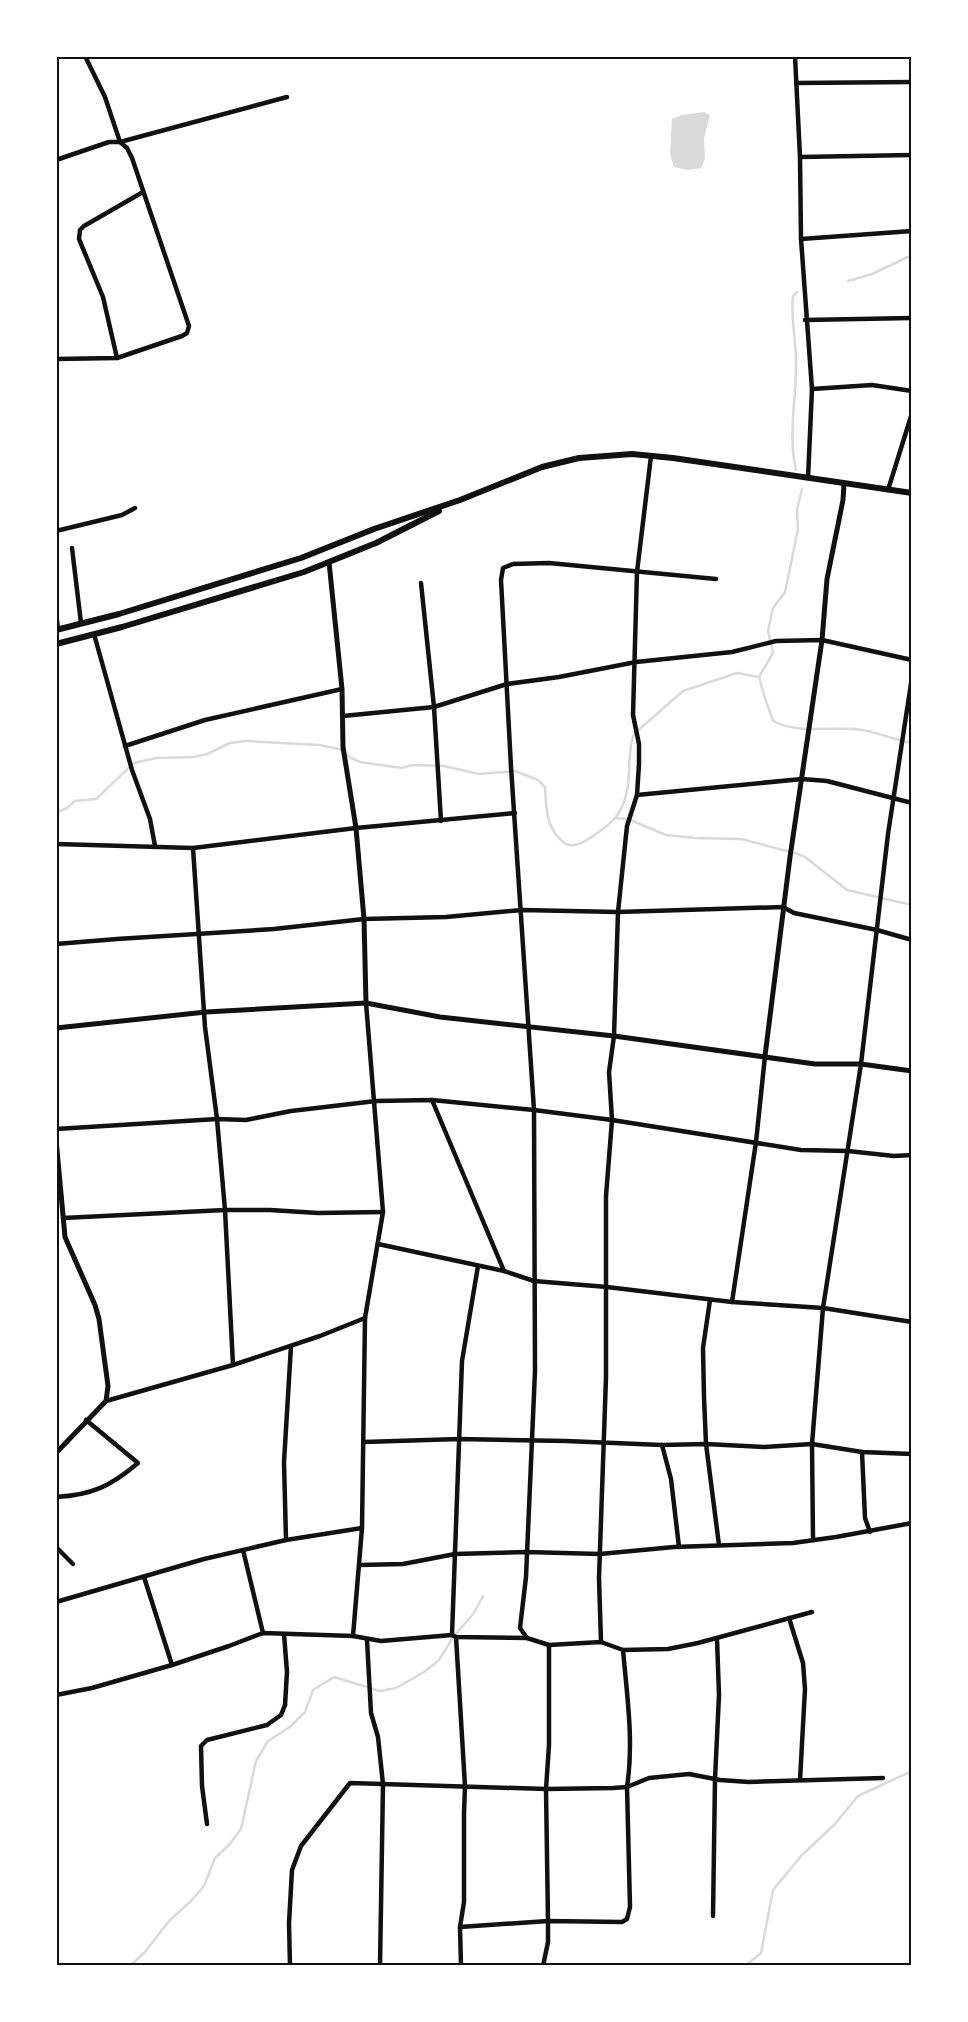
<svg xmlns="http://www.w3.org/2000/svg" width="968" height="2022" font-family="'Source Sans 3',sans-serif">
  <rect width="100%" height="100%" fill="#fff"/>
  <polygon fill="#d9d9d9" points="704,112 710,115 704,139 705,159 701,168 688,170 674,167 670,154 672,119 682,115"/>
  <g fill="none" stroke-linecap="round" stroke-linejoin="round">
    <g stroke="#d9d9d9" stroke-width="2.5">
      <polyline points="848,281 872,274 912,255"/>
      <path d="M796,470C788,437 796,400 796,366C797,342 790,319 793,296L797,292"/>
      <polyline points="759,677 773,653 768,631 773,608 785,592 798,529 797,510 802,489"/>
      <path d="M759,677L764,695L773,721C798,734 828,727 854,729C874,730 892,740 912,743"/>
      <path d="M56,813L67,808L75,801L96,799L134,763L156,758L194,757L207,754L230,743L245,741L319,745L339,749L351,758L360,762L402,768L412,765L444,766L479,774L515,771L538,780L545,787C546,806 546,827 561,840C565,844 568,846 574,845C585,844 608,826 615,818C622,810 625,801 627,791C631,773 627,750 634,734L683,691L737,673L759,677"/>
      <polyline points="615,818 628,819 666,835 695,838 741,839 798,854 805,857 847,890 912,905"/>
      <polyline points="124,1966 132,1964 145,1952 169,1921 191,1901 204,1886 215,1858 229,1845 241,1829 256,1761 268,1741 290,1727 305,1712 313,1690 334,1677 380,1691 396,1688 424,1672 439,1660 454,1636 474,1613 483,1596"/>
      <polyline points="745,1966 761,1953 773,1890 801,1856 834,1825 858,1796 912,1771"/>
    </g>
    <polyline stroke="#111" stroke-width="2" points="56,600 59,627"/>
    <g stroke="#111" stroke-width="4.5">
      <polyline points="795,56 800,157 801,239 812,389 808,478"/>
      <polyline points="796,83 912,82"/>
      <polyline points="800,157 912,155"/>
      <polyline points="56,160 109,142 120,142 287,97"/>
      <polyline points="801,239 912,231"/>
      <polyline points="805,320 912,318"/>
      <polyline points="117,358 103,297 79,239 80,230 84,226 143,192"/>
      <polyline points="56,359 117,358 182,336 187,333 189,326 132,158 127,148 120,142 105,97 85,56"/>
      <polyline points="812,389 872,385 912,391"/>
      <polyline points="888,490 912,413"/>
      <polyline points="56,531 122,515 135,508"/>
      <polyline points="72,548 81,623"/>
      <polyline points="421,583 434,707 441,821"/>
      <polyline points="94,634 132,770 150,819 155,846"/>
      <polyline points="343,716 434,707 507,684 559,677 636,662 732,652 776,641 822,640 912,660"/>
      <polyline points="125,746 205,720 342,689"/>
      <polyline points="637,795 802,779 827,781 912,803"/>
      <polyline points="56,844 193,848 356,828 515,813"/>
      <polyline points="193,848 205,1027 217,1119 225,1210 233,1365"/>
      <polyline points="56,944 117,939 274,929 364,919 446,917 522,910 618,912 783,907 794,913 877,930 912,940"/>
      <polyline points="432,1100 504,1271"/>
      <polyline points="56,1129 217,1119 246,1120 291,1111 376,1101 432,1100 534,1110 612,1120 801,1150 848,1151 894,1156 912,1155"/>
      <polyline points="63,1218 225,1210 270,1210 318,1213 383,1212"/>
      <polyline points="378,1244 504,1271 534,1281 607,1287 732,1302 823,1308 912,1322"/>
      <polyline points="710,1300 703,1348 704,1397 706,1444 719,1545"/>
      <polyline points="732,1302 756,1142 765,1056"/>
      <polyline points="106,1401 233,1365 320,1336 365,1318"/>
      <polyline points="364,1442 459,1439 566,1441 662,1445 706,1444 764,1447 812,1444 862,1452 912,1454"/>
      <polyline points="662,1445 671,1479 679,1547"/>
      <polyline points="862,1452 865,1518 870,1532"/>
      <path d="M56,1497C92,1495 111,1486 138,1463L86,1420"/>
      <polyline points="813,1539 812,1444 823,1308 861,1064 888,834 912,677"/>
      <polyline points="286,1540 284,1462 291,1346"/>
      <polyline points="56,1547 73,1564"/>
      <polyline points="243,1550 263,1633"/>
      <polyline points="360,1565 403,1564 455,1554 526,1552 600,1554 674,1547 793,1543 836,1537 912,1523"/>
      <polyline points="144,1577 172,1665"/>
      <polyline points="56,1602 204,1559 286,1540 362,1528"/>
      <polyline points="789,1618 803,1663 805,1689 800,1780"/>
      <polyline points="284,1634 287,1672 285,1705"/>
      <polyline points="452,1635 462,1361 478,1266"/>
      <polyline points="353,1636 362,1528 365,1318 383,1212 366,1003"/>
      <polyline points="456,1637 465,1786 464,1813 464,1902 460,1927 461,1966"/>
      <polyline points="527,1638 520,1628 526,1577 535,1371 534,1110 511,767 501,580 503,568 513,564 549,563 716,579"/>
      <polyline points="367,1640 371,1713 378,1737 383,1784 380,1966"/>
      <polyline points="601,1642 599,1578 606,1377 606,1196 612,1120 609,1072 614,1036 618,912 627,826 637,795 639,764 639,744 633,715 637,572 651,456"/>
      <polyline points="56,1695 92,1688 172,1665 229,1646 263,1633 353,1636 381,1641 452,1635 456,1637 527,1638 549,1645 601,1642 623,1650 668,1649 698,1643 812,1612"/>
      <polyline points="207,1824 202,1786 201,1746 207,1740 267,1725 281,1715 285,1705"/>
      <polyline points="713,1916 715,1779 719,1695 717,1639"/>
      <path d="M460,1927L548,1921L622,1922L627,1919L630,1907L627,1787C634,1742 627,1695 623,1650"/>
      <polyline points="290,1966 289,1923 292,1870 301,1846 350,1783 546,1789 613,1788 627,1787 649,1778 689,1774 720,1780 749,1782 883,1778"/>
      <polyline points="543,1966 548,1942 548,1921 546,1789 549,1745 549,1645"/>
    </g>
    <g stroke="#111" stroke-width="5">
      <polyline points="329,562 342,689 343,747 356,828 364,919 366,1003"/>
      <polyline points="56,1028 206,1012 366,1003 440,1017 614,1036 815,1064 861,1064 912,1071"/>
      <polyline points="765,1056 790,857 822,640 827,579 843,500 844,484"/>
      <polyline points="56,1139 65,1237 95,1305 99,1319 108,1386 106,1401 56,1453"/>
    </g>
    <g stroke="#111" stroke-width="6">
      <polyline points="56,630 119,614 301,558 374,529 460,500 542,467 579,458 632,454 673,458 912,493"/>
      <polyline points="56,644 122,627 304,572 376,543 439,511"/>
    </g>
  </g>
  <rect width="968" height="2022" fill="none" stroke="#ffffff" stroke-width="115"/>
  <rect x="58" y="58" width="852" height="1906" fill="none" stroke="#111" stroke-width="2"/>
</svg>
